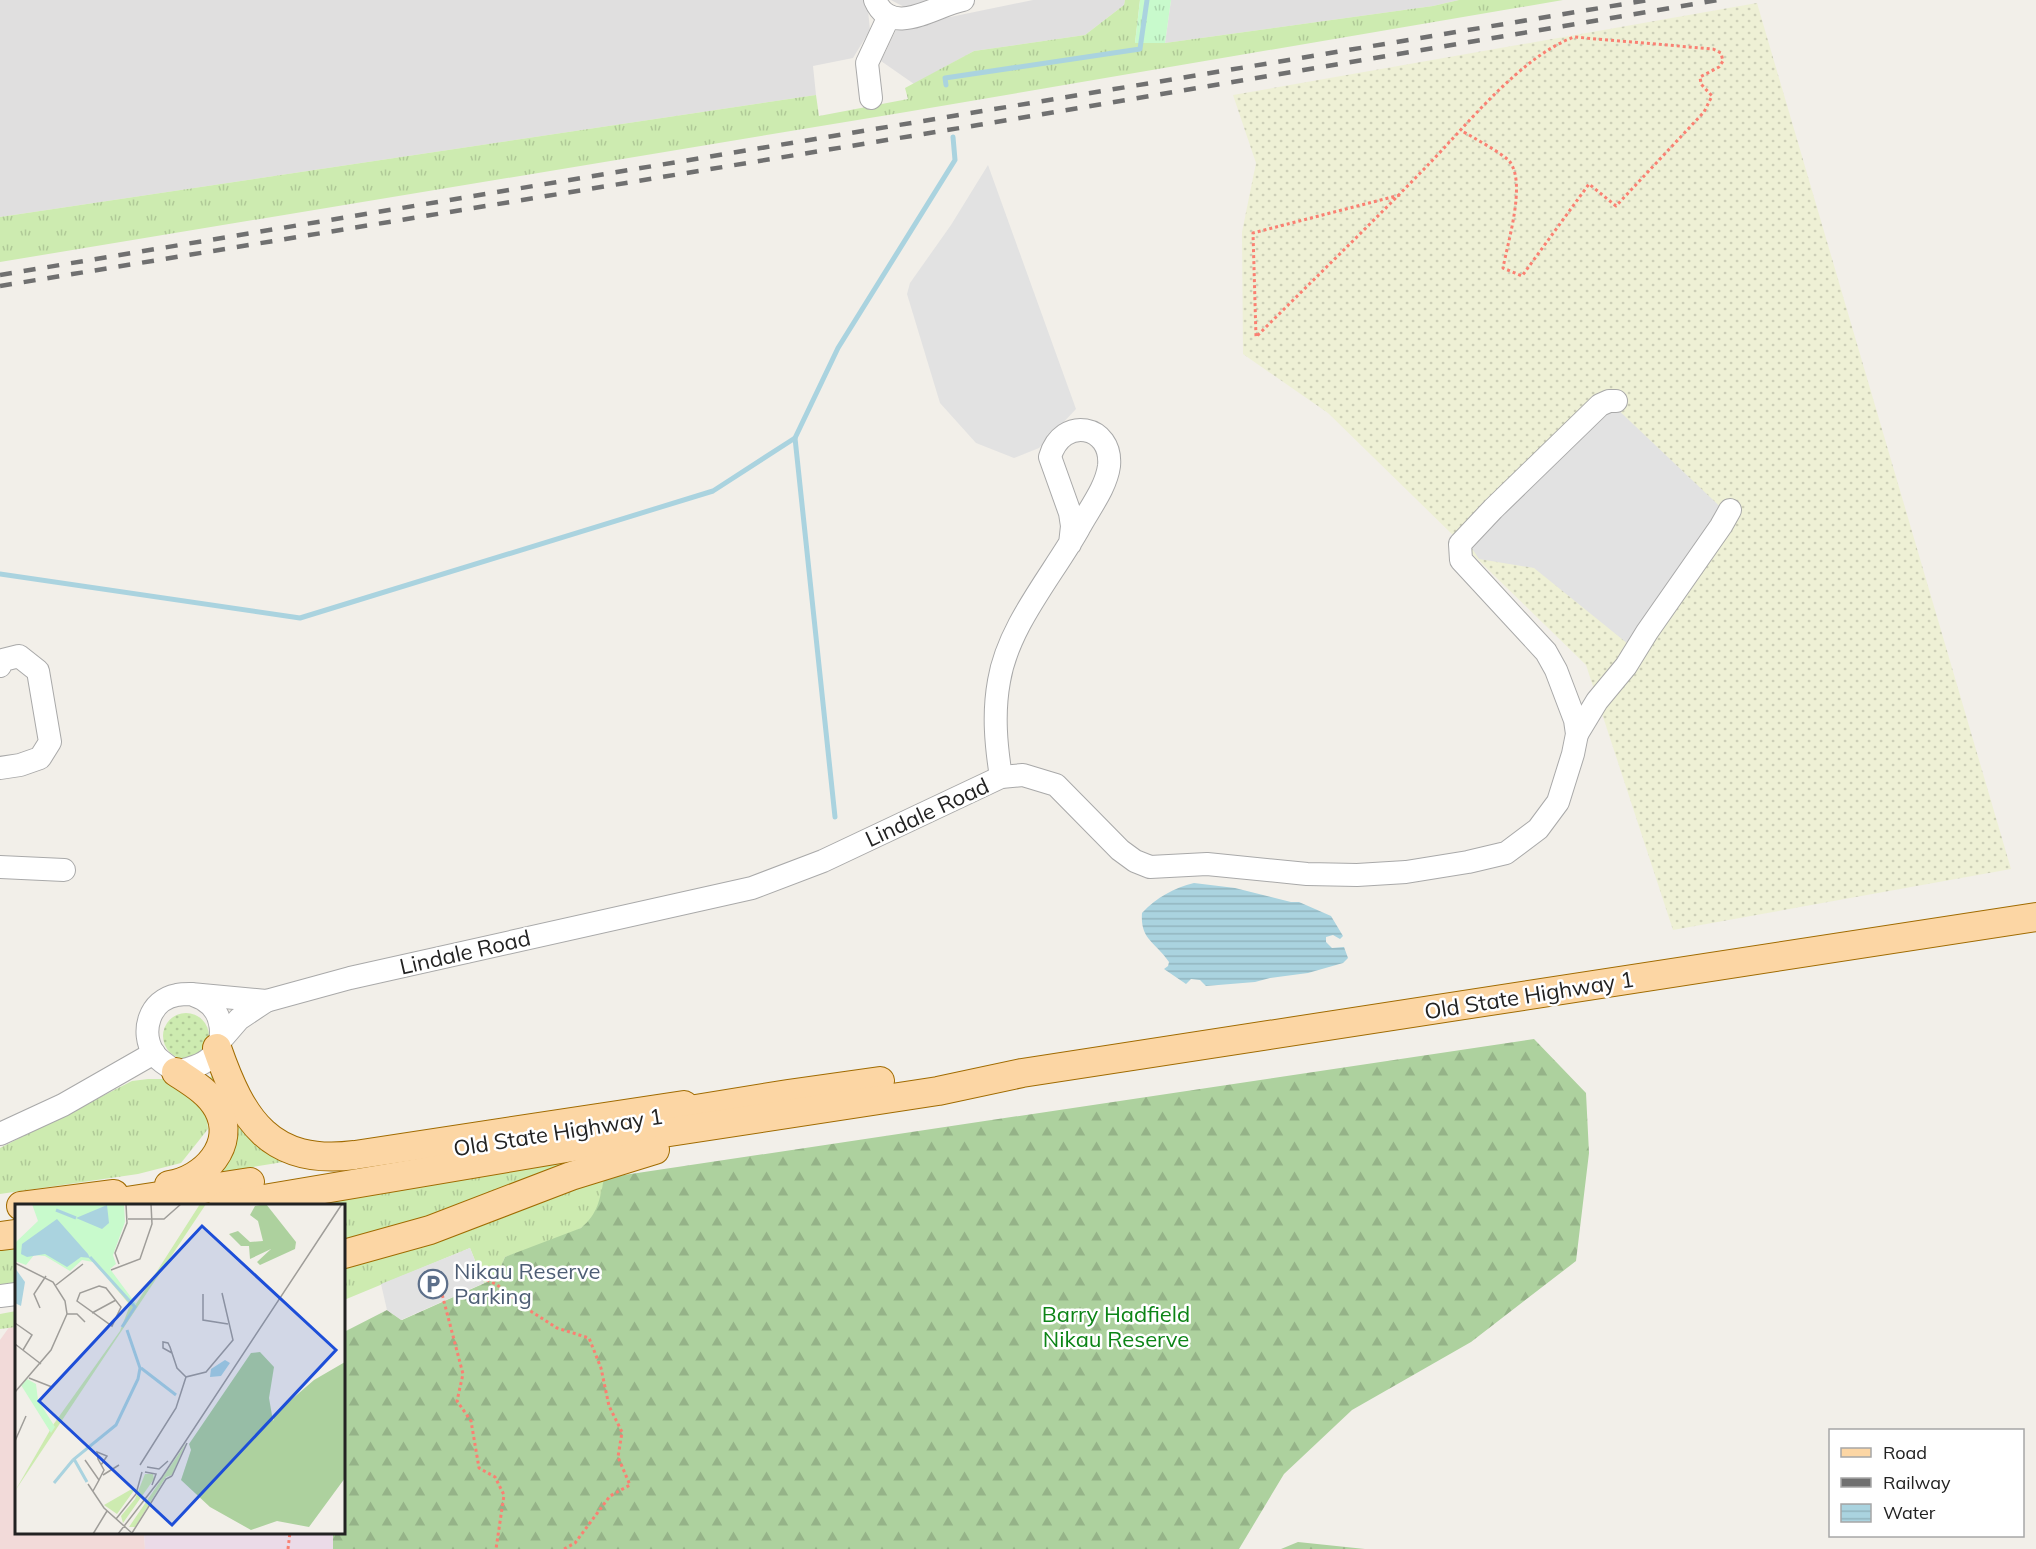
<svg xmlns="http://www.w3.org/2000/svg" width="2036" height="1549" font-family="Mulish,sans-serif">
  <defs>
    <pattern id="farmland-dots" width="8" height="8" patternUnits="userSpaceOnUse" patternTransform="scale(1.5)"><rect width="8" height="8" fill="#eef0d5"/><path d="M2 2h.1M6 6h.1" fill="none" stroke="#ccceb7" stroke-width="1.8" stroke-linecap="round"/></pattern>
    <pattern id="grass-tufts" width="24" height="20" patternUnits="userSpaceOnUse" patternTransform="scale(1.5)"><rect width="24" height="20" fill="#cdebb0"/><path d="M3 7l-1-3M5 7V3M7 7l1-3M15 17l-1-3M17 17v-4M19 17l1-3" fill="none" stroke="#b0c997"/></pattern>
    <pattern id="forest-firs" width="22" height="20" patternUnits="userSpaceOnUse" patternTransform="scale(1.5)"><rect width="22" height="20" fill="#add19e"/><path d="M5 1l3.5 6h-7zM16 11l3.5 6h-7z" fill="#95b388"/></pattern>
    <pattern id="park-tufts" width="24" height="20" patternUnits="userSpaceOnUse" patternTransform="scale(1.5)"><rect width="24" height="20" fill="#c8facc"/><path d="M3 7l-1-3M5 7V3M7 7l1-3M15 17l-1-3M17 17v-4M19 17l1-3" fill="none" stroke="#acd6af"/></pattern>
    <pattern id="garden-dots" width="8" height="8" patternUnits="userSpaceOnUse" patternTransform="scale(1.5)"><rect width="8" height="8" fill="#cdebb0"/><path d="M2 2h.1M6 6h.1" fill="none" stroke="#b0c997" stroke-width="1.8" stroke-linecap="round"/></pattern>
    <pattern id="water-rules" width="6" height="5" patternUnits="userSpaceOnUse" patternTransform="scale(1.5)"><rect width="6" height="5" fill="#aad3df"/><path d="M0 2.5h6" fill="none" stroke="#92b5bf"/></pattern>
  </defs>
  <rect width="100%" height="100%" fill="#f2efe9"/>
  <g fill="#e0dfdf">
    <polygon points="0,0 867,0 870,30 853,58 813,66 816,95 0,217"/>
    <polygon points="891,0 937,0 906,8"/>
    <polygon points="1033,0 1125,0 1124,5 1085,35 974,51 914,84 881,61 897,28"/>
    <polygon points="1171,0 1459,0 1433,6 1165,43"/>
  </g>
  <polygon fill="#f2dad9" points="10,1326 16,1327 16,1532 144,1533 145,1549 0,1549 0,1340"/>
  <polygon fill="#ebdbe8" points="144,1533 335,1533 335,1549 145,1549"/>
  <polygon fill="url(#farmland-dots)" points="1757,3 2011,869 1673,930 1586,665 1328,413 1243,354 1242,232 1256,163 1233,95"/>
  <g fill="url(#grass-tufts)">
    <polygon points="1125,0 1140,0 1135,43 1165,43 1433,6 1459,0 1563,0 906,112 0,262 0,217 816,95 819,116 908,99 905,88 974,51 1085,35 1124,5"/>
    <polygon points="214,1074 280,1155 283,1162 216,1173 208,1079"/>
    <polygon points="148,1079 165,1079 205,1106 208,1129 181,1163 138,1174 0,1194 0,1148 132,1081"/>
    <polygon points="596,1155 596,1161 344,1245 344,1206 300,1206"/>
    <path d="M604,1178C602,1193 600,1211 589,1222C573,1237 527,1249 505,1257L496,1278L484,1283L470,1248L344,1300V1263Z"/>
    <polygon points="16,1240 16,1288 0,1290 0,1241"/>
    <polygon points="16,1311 16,1327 0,1329 0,1314"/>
  </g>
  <g fill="url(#forest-firs)">
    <path d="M1534,1039L1586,1093L1589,1153L1576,1261L1471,1342L1352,1410L1284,1474L1239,1549H333V1533L344,1532V1332L387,1310L402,1320L496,1278L505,1257L581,1228C598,1214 600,1199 604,1178Z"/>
    <polygon points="1298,1542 1365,1549 1281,1549"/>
  </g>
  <polygon fill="url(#park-tufts)" points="1140,0 1171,0 1165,43 1135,43"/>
  <circle fill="url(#garden-dots)" cx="186" cy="1036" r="23"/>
  <g fill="#e2e2e2">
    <polygon points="988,165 1076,409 1039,448 1014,458 976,443 940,403 907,294 910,283 951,225"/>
    <polygon points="1612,404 1731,517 1638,652 1534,568 1479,559 1467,541"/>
    <polygon points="470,1248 484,1283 401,1320 387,1310 381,1284"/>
  </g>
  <path fill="url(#water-rules)" d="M1194,883L1235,888L1291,902H1299L1331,916L1343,936L1340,939L1333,935L1326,937V942L1332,948L1344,947L1348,958L1343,963L1308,973L1270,978L1255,982L1206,986L1200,980L1191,979L1186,984L1164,969L1168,966L1169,962C1156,942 1140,940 1142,913C1157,897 1174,888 1194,883Z"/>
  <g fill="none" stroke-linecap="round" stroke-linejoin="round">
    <g stroke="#aad3df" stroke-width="5">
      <polyline points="946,85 945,78 1140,49 1147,0"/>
      <polyline points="795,438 835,817"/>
      <polyline points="0,574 300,618 713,491 795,438 838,348 955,160 953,137"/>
    </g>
    <g stroke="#a9a9a9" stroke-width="24">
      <g id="minor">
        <path d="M875,0C892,39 935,5 963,0"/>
        <polyline points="871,98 867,63 889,16"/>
        <polyline points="0,666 3,660 19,656 38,671 50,742 40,758 20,765 0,768"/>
        <polyline points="1577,734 1597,701 1626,666 1647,632 1721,526 1730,510"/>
        <path d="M1001,777C996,745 993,714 999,681C1008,626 1052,576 1079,528C1089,509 1106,488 1109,466C1113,425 1062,415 1050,457L1070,513L1072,526L1070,544"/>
        <polyline points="0,867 64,870"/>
        <polyline points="191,994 266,1001 350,978 752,888 823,861 1001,777 1023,775 1056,785 1120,850 1135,861 1150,867 1207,864 1307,874 1357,875 1406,872 1468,862 1506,853 1538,829 1558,802 1573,754 1577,734 1575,720 1556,670 1546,652 1461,560 1460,544 1493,509 1600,405 1609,401 1616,401"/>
        <path d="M191,994C195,996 200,997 204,1000C223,1011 227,1041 211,1057C202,1066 188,1069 176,1072C169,1066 159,1061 154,1054C140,1032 149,1000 177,995C181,994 186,994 191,994Z"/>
        <polyline points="220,1041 239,1019 266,1001"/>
        <polyline points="0,1134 63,1105 154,1053"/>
        <polyline points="0,1296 16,1294"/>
      </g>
    </g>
    <g stroke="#a06b00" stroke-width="30">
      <g id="major">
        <path d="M217,1048C242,1120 270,1166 355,1155L684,1105"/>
        <polyline points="665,1114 788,1094 880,1081"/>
        <path d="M169,1185C204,1180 237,1145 218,1109C209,1092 191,1082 176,1072"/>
        <polyline points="21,1206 114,1194"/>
        <polyline points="94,1206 250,1182"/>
        <polyline points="223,1206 584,1145 938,1091 1022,1073 2036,917"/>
        <polyline points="0,1236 16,1234"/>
        <polyline points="344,1254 430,1230 571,1176 655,1150"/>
      </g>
    </g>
    <g stroke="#fa8072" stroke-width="3" stroke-dasharray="3 3" stroke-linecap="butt">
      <path d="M1400,195L1253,233L1256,337C1313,280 1371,224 1427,166C1467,125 1520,57 1574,37L1713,49L1721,53L1723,61L1719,67L1700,77L1701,84L1712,96L1704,112L1616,206L1589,184L1522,276L1503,268C1508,241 1526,184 1510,162C1504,154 1472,137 1462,131"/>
      <polyline points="468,1266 475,1275 496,1284 532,1312 557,1328 589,1338 601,1368 609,1406 622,1432 618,1457 630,1485 610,1496 575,1543 564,1549"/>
      <polyline points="434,1279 442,1294 463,1374 457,1401 471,1421 479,1468 495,1477 504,1495 496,1549"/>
      <polyline points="288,1549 290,1532"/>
    </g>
    <use href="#minor" stroke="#fff" stroke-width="22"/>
    <use href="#major" stroke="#fcd6a4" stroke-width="28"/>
    <g stroke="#707070" stroke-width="4.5" stroke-dasharray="12 12" stroke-linecap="butt">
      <polyline points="0,275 1648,0"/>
      <polyline points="0,286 978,125 1718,0"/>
    </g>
  </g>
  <defs>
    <g id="parking-ring" transform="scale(1.5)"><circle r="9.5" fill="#fff" stroke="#5c6f8a" stroke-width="1.5"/><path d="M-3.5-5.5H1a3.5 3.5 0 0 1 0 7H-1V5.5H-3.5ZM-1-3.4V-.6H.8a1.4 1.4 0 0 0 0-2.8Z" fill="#5c6f8a"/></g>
  </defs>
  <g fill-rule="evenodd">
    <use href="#parking-ring" x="433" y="1284"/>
  </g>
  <g text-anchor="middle" stroke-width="5" stroke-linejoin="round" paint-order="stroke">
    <g font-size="22" fill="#222" stroke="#fff">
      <text transform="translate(927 812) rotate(-25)" y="8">Lindale Road</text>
      <text transform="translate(465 952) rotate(-13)" y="8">Lindale Road</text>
      <text transform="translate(1529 995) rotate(-9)" y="8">Old State Highway 1</text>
      <text transform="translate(558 1132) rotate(-9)" y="8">Old State Highway 1</text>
    </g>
    <g font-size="22" fill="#4e5e75" stroke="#fff" text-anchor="start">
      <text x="454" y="1279">Nikau Reserve<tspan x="454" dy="25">Parking</tspan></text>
    </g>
    <g font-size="22" fill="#0c8416" stroke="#fff">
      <text x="1116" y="1322">Barry Hadfield<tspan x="1116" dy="25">Nikau Reserve</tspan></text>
    </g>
  </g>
  <g transform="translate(15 1204)">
    <rect width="330" height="330" fill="#f2efe9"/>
    <path d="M185,0H191L0,287L38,221L105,127L115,101L92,74L119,103ZM171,239L157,271L151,273L120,323H114ZM130,270H138L139,275L108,319L106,312L120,295ZM120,285L102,310L89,301L115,286Z" fill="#cdebb0"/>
    <path d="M251,0L281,38L280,45L245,61L242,58L256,45L235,55L234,42H226L214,30L223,27L235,38L248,37L243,17L235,11L240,2ZM245,148L259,163L254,194L258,217L261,209L299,176L330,158V274L294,323L262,317L236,326L195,303L166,276L176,246L174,240L236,149Z" fill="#add19e"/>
    <path d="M17,0H109L110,18L98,51L101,60L95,65L121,100L119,103L78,58L67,56L55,67L30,52L19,51L11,61L0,57V39L23,17ZM12,175L21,180L23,196L40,223L36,229L6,181Z" fill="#c8facc"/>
    <path d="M92,1L94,19L87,25L61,14ZM42,15L73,50L75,54L66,53L52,63L30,50L12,53L6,50L7,40ZM0,64L10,78L6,102L0,99ZM210,156L215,159L206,172L195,173L196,165Z" fill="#aad3df"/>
    <path fill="none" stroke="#aad3df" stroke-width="3" d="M41,6L61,14M75,53L120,103L107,123M126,164L161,191M72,278L59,255L101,221L123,175L125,164L112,126M39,279L58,256"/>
    <path fill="none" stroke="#9f9d99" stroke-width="1.5" d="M113,15H149L166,0M0,59L38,78L50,97L52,110L36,146L0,188M104,60L100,49L112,19L111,0M96,66L125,55L137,20L136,0M41,81L68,60M84,82L91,84L106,103L97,122L62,97L65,89ZM188,90V116L213,120M25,104L19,90L31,72M77,109L101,96M52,110H62L70,118M0,119L17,131L8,146M0,140L26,160M157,149L148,144V138L153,139L155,143L162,164L171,173M14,174L37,183M0,237L11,212M70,256L84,276L78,287M125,261L161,204L171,173L191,168L218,136L207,89M132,263L144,265L153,257M130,268L141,270L137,281M88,271L104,261M157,272L172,239M84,276L89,266L83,255L82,248L92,252L86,261M73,280L89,304L118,330M101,315L121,290L127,268M117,329L151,275L157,272M78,330L92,307M103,330L147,273L327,0"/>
    <path fill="#1d4ed8" fill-opacity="0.15" stroke="#1d4ed8" stroke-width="3" d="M187,22L321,146L157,321L24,197Z"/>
    <rect width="330" height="330" fill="none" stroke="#222" stroke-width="3"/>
  </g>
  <rect x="1829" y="1429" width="195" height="108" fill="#ffffff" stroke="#a7a7a7" stroke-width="1.5"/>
  <rect x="1841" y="1448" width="30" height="9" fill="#fcd6a4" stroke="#a7a7a7" stroke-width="1.5"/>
  <text x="1883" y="1459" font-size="18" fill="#222222">Road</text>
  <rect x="1841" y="1478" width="30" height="9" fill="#707070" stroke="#a7a7a7" stroke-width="1.5"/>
  <text x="1883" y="1489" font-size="18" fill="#222222">Railway</text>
  <rect x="1841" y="1504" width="30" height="18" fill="url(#water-rules)" stroke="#a7a7a7" stroke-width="1.5"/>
  <text x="1883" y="1519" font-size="18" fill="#222222">Water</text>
</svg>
